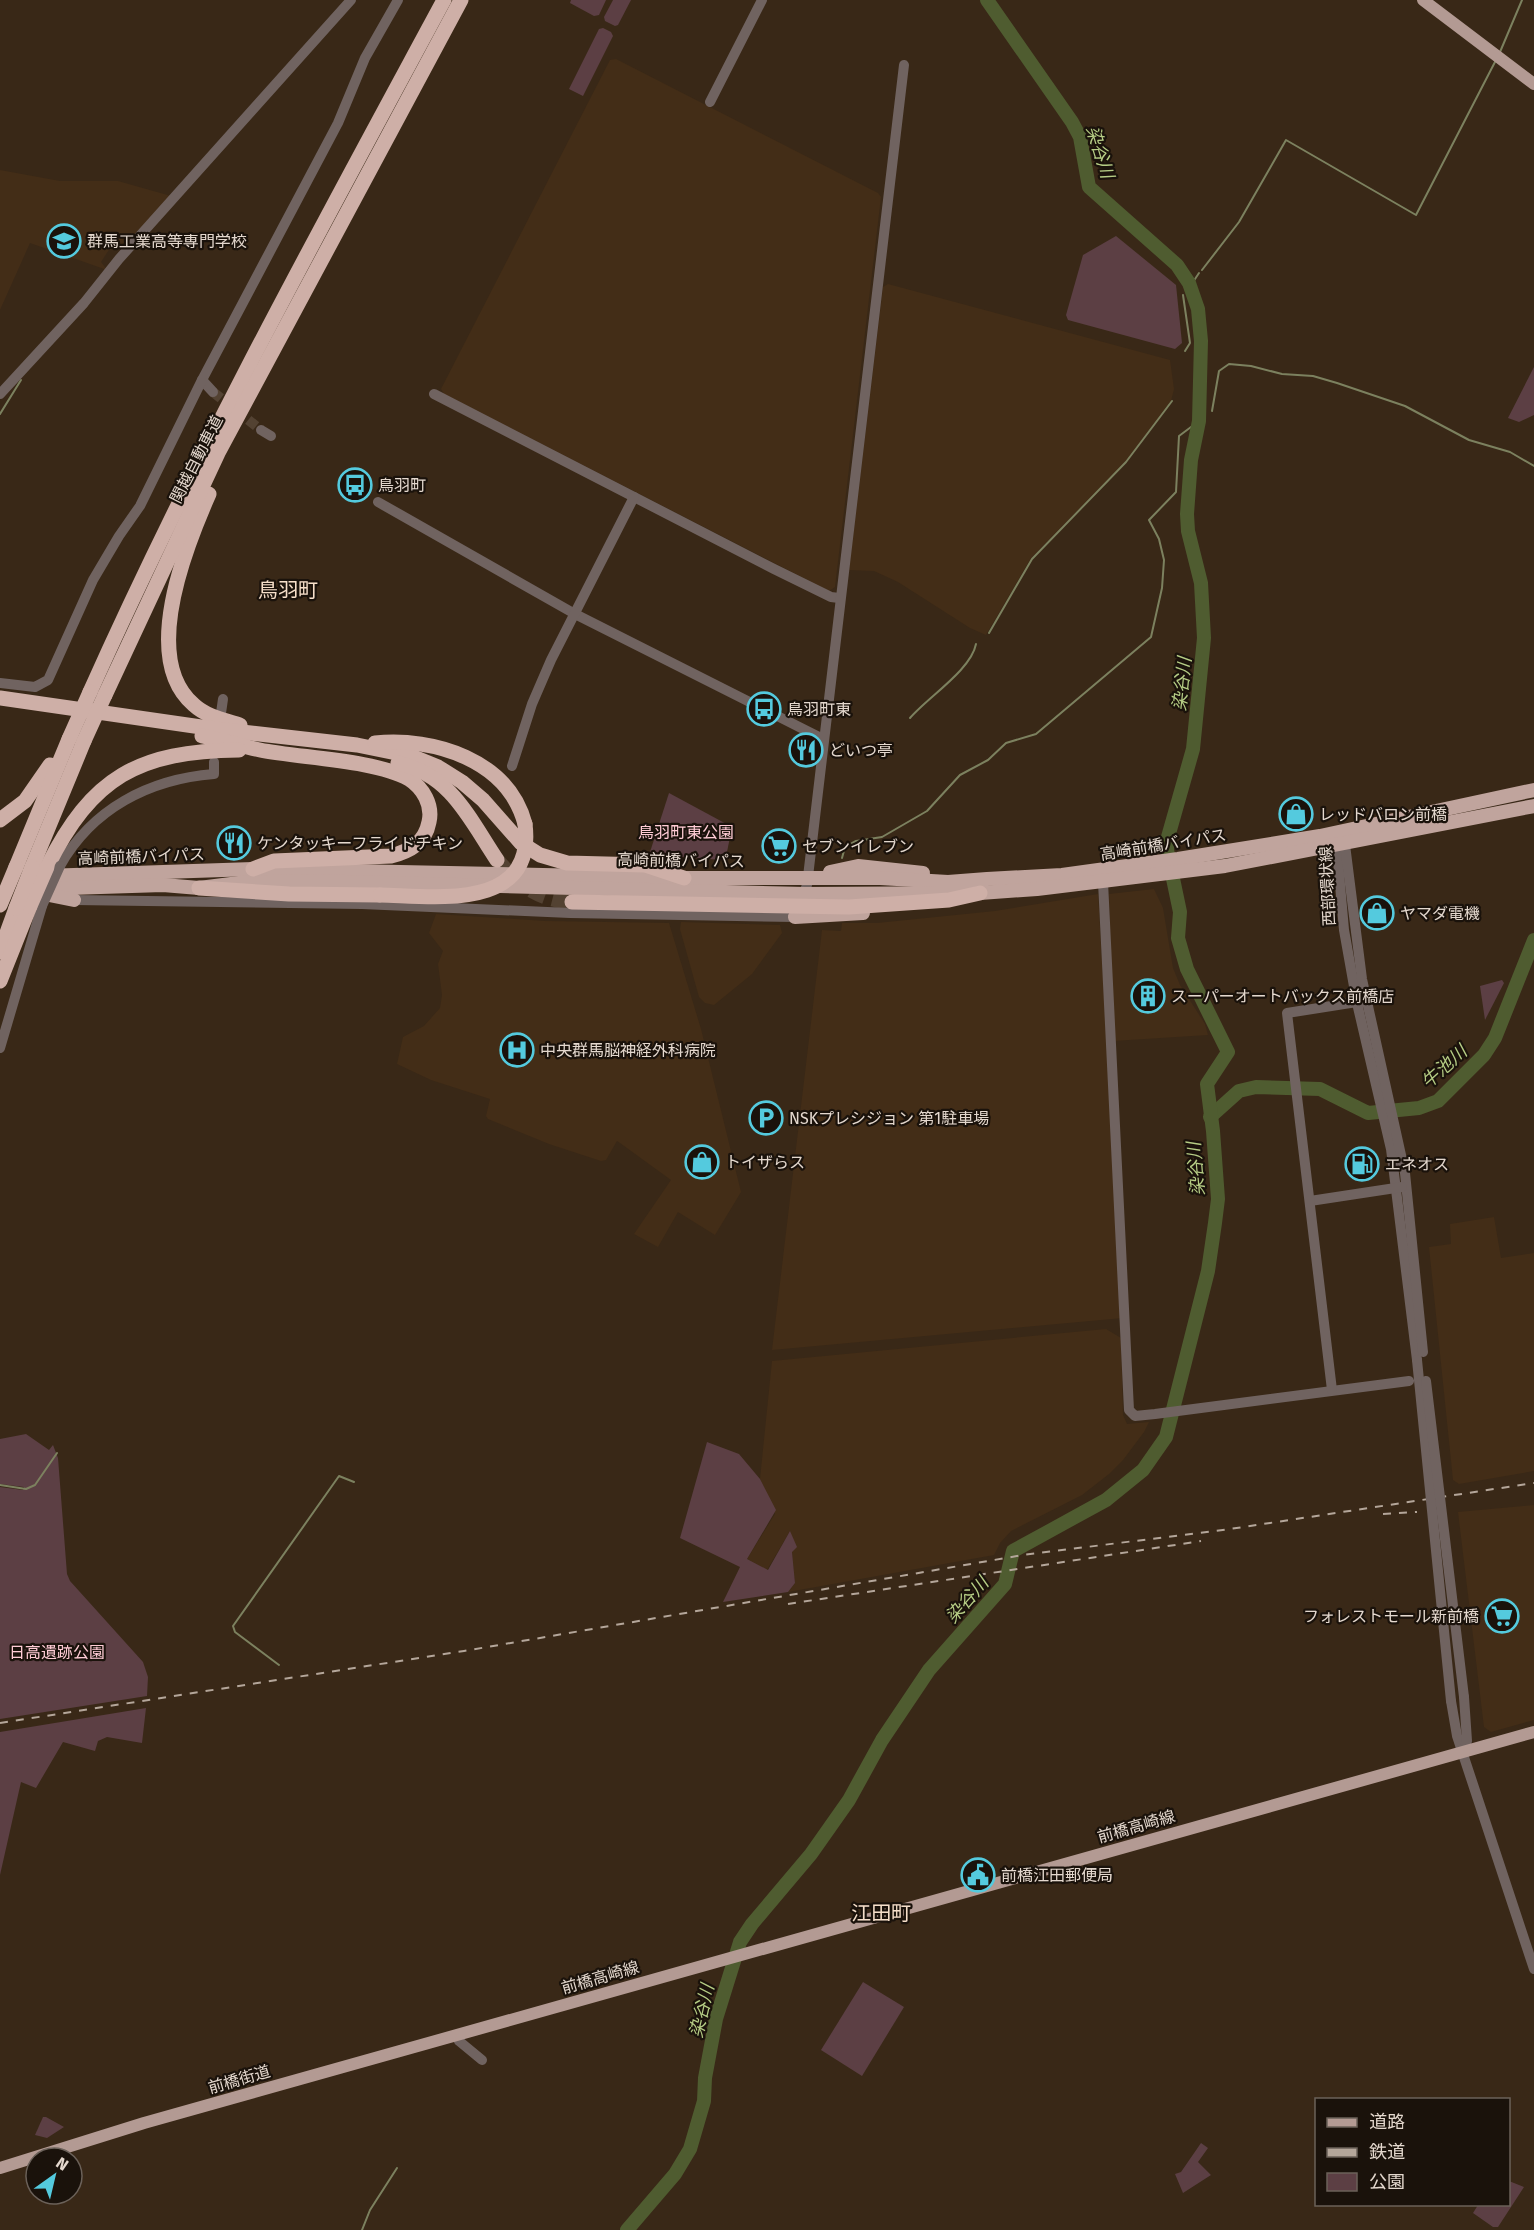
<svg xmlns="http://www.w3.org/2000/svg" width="1534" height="2230" font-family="'Fira Sans','Noto Sans JP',sans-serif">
  <rect width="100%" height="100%" fill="#392817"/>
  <g fill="#432d17">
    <polygon points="616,59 878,193 881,197 835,587 829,591 444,394 441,389 610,60"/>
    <polygon points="0,170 60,181 118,181 171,196 130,240 120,245 114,242 101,262 107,270 30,243 0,310"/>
    <polygon points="888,284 1170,360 1174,389 1171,401 1126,461 1031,558 986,635 970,628 898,582 874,571 849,570 883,287"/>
    <polygon points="1154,889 1163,908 1173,968 1180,985 1205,1024 1208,1035 1113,1041 1109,894"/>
    <polygon points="1098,894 1123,1318 772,1350 822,930 841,931 842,923 877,923 995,911"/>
    <polygon points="436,914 545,921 669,923 701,1029 741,1192 715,1235 678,1212 658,1247 634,1234 671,1180 620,1143 617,1141 606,1160 601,1161 549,1144 488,1119 486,1116 490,1099 431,1080 397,1064 403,1037 424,1026 440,1008 442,995 438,964 443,951 429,933"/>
    <polygon points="681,922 780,925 782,933 752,974 714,1005 705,1003 699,997 680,929"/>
    <polygon points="1494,1217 1501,1258 1534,1253 1534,1471 1459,1484 1453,1480 1429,1247 1451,1244 1450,1224"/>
    <polygon points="1106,1329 1121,1338 1123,1415 1127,1424 1149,1422 1144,1432 1123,1460 1109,1474 1082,1495 1011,1531 1000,1543 994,1555 788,1592 795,1583 790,1531 767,1570 747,1559 775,1514 760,1479 772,1361"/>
    <polygon points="1534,1505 1534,1720 1491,1732 1484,1727 1458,1512"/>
  </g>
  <g fill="#5c3f44">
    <polygon points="571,0 606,0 599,15 594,16 570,3"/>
    <polygon points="613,0 631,0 618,25 615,26 605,21 604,17"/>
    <polygon points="603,28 611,32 613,36 583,96 569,89 599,29"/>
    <polygon points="1116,236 1176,285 1182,343 1175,349 1068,320 1066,315 1083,255"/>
    <polygon points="1534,367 1534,415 1519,422 1508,418"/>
    <polygon points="669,793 732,827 726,857 722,860 653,855 650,852"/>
    <polygon points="1502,980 1504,983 1485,1020 1480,986"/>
    <polygon points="26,1434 49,1450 53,1445 58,1458 67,1574 70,1581 143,1662 148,1677 147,1696 0,1719 0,1487 23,1490 24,1487 0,1484 0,1439"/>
    <polygon points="707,1442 739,1454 760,1479 776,1510 747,1559 768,1570 790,1531 797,1547 792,1552 795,1583 788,1592 723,1602 740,1567 680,1538"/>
    <polygon points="146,1708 142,1743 107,1737 98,1741 95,1751 63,1742 36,1788 21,1782 0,1875 0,1732"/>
    <polygon points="863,1982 904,2007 862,2076 821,2050"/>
    <polygon points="43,2117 46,2117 64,2127 47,2138 35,2135"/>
    <polygon points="1201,2143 1208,2148 1198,2162 1211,2175 1183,2193 1175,2174 1181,2172"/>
    <polygon points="1509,2181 1524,2187 1498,2227 1493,2227 1473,2213 1478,2205 1508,2204"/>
  </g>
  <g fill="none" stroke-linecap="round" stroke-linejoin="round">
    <g stroke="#7c815f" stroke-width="2">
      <polyline points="1500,52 1522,0"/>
      <polyline points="1202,270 1239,222 1286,140 1416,215 1496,60"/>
      <polyline points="1187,291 1199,273"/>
      <polyline points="1183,295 1190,343 1185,351"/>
      <polyline points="1212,411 1219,371 1229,364 1251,366 1282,374 1313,376 1337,383 1405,406 1469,440 1510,452 1534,466"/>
      <polyline points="0,414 21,380"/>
      <polyline points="989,633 1032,559 1126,462 1172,401"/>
      <path d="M910,718C928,697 971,670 976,644"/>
      <polyline points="842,858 845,847 856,841 882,837 927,811 960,775 988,760 1006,743 1036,734 1151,637 1162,588 1164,560 1159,539 1149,520 1176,492 1179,436 1199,421"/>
      <polyline points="0,1485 26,1489 35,1485 57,1453"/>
      <polyline points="279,1665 235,1632 233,1626 339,1476 354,1482"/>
      <polyline points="362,2230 370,2210 397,2168"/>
    </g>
    <g stroke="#4f5c30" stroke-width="14">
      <polyline points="1210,1117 1239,1091 1256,1087 1320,1089 1368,1113 1419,1108 1438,1101 1484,1055 1495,1038 1534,940"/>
      <polyline points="627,2230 675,2174 690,2149 704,2101 705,2078 716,2019 740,1942 752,1924 811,1854 849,1800 882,1740 929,1670 1005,1584 1013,1551 1106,1500 1143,1470 1166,1437 1208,1271 1215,1223 1218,1199 1213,1131 1207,1084 1228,1052 1187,969 1178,938 1180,912 1167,850 1168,837 1193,749 1204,638 1201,583 1188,531 1187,514 1191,460 1199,421 1201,341 1198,309 1189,283 1177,265 1089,187 1080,137 1072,122 987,0"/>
    </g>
    <polyline stroke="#534232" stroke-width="10" stroke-dasharray="10 5" stroke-linecap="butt" points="213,392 261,430"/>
    <path stroke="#534232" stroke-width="15" stroke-dasharray="15 8" stroke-linecap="butt" d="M497,860C519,885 538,900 572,902"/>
    <g stroke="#706360" stroke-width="10">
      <polyline points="710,102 762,0"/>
      <polyline points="202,380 213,392"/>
      <polyline points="0,394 84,303 119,259 351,0"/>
      <polyline points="434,394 774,569 831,597 839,598"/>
      <polyline points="261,430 271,436"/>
      <polyline points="378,502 575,614 823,739"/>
      <polyline points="0,683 35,687 48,680 93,580 119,536 140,506 202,380 338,123 365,58 398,0"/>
      <polyline points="221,713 223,699"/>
      <polyline points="512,766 532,704 551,660 634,497"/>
      <polyline points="1340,837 1337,845 1338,861 1344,930 1357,1003 1391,1149 1417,1360"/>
      <polyline points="1344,837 1362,979 1405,1173 1423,1352"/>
      <path d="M60,866C92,809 149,779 214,774V762"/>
      <polyline points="1103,882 1129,1410 1135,1416 1155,1414 1409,1381"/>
      <polyline points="74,900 362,904 570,913 795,917 807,885 904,65"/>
      <polyline points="0,1048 42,906"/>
      <polyline points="1310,1201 1402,1187"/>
      <polyline points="1332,1390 1287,1013 1363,1001"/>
      <polyline points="1451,1701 1457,1736 1534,1969"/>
      <polyline points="1463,1751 1467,1741 1464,1697"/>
      <polyline points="456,2035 459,2041 482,2060"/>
    </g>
    <g stroke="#b39a93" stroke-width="12">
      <polyline points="1423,0 1534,84"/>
      <polyline points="0,2168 144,2123 1534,1732"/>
    </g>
    <g stroke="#c0a49d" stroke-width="14">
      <polyline points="830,872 858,866 923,873"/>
      <polyline points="44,876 253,869 684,878 880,878 948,882 987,879 1062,875 1178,859 1320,836 1534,790"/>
      <polyline points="38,889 163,885 199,888 239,883 307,881 805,894 980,893 1037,889 1225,866 1534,806"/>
      <polyline points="44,894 74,900"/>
      <polyline points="795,917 863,913"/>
    </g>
    <g stroke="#ceafa7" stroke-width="15">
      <path d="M209,494C185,548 140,659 194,705C207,717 225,720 240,725"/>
      <path d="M90,692C196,455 321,228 444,0"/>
      <polyline points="105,695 218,453 461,0"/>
      <polyline points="0,698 215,729 357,745 411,756 438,767 462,782 483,800 521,843 540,855 567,863 645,865 684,878"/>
      <path d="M202,736C222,740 241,746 260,750C300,758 376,760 409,779C423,788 433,805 429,822C425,843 410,851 391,856L274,861L253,869"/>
      <path d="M375,743C434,737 508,760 525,824"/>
      <path d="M398,763C451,775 469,818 497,860"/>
      <polyline points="0,820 25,801 50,765"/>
      <polyline points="16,867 69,739"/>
      <polyline points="32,867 84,741"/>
      <path d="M47,867C92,777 138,751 239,750"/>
      <polyline points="199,888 289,894 380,895"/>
      <polyline points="572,902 849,907 949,900 980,893"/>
      <polyline points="0,952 16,908"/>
      <polyline points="0,981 30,906"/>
    </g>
    <g stroke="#b4a69a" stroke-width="2" stroke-dasharray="8 8" stroke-linecap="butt">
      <polyline points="1383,1514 1417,1512"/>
      <polyline points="788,1604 1201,1541"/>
      <polyline points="0,1723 464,1651 1023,1555 1230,1529 1534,1483"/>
    </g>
    <g stroke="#706360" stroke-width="10">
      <polyline points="42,906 60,866"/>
      <polyline points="1417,1360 1451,1701"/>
      <polyline points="1426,1381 1464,1697"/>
    </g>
    <g stroke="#ceafa7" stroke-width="15">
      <polyline points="69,739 90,692"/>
      <polyline points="84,741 105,695"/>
      <path d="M380,895C434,896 536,912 525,824"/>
      <polyline points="0,905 16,867"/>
      <polyline points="30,906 47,867"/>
      <polyline points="16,908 32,867"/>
    </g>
  </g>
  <defs>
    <g id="university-ring" transform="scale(1.725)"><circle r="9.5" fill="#1a120b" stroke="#54cade" stroke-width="1.5"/><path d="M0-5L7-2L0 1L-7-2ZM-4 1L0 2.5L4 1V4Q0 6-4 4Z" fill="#54cade"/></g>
    <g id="bus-ring" transform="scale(1.725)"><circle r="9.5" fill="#1a120b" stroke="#54cade" stroke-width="1.5"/><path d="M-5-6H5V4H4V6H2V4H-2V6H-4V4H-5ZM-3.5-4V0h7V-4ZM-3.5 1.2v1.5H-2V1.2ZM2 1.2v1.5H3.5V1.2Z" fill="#54cade"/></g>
    <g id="restaurant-ring" transform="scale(1.725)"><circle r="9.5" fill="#1a120b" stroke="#54cade" stroke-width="1.5"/><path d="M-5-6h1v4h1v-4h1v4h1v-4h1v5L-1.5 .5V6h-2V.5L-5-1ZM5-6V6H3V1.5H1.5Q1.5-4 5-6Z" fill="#54cade"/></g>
    <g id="shop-ring" transform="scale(1.725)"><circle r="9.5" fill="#1a120b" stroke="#54cade" stroke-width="1.5"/><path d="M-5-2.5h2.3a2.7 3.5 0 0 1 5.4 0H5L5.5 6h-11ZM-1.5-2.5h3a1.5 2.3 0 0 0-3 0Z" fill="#54cade"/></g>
    <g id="supermarket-ring" transform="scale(1.725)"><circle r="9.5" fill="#1a120b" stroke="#54cade" stroke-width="1.5"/><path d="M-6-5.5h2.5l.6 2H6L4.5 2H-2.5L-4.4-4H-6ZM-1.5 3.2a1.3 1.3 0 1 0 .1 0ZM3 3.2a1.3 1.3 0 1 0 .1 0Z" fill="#54cade"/></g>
    <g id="building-ring" transform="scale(1.725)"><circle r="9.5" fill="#1a120b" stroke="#54cade" stroke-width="1.5"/><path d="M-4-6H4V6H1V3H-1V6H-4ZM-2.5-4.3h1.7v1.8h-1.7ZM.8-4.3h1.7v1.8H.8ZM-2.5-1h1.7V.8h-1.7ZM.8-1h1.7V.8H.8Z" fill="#54cade"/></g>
    <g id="hospital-ring" transform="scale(1.725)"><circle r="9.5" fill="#1a120b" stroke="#54cade" stroke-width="1.5"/><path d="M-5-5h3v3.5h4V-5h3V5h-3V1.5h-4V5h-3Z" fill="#54cade"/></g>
    <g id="parking-ring" transform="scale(1.725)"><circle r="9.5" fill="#1a120b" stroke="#54cade" stroke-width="1.5"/><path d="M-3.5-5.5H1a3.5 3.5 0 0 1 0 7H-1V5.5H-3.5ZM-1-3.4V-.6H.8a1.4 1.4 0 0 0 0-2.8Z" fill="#54cade"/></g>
    <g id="fuel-ring" transform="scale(1.725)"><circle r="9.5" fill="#1a120b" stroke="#54cade" stroke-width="1.5"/><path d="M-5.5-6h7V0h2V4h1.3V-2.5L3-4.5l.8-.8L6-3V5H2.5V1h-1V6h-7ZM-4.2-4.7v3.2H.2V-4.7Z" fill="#54cade"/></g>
    <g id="civic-ring" transform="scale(1.725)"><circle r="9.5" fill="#1a120b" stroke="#54cade" stroke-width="1.5"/><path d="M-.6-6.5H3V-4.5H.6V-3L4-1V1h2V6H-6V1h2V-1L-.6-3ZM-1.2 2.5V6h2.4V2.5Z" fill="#54cade"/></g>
  </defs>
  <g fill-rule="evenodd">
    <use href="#university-ring" x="64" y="241"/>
    <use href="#bus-ring" x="355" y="485"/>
    <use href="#bus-ring" x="764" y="709"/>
    <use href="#restaurant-ring" x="806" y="750"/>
    <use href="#shop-ring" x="1296" y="814"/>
    <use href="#restaurant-ring" x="234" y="843"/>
    <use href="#supermarket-ring" x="779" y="846"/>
    <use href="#shop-ring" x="1377" y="913"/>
    <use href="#building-ring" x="1148" y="996"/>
    <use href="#hospital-ring" x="517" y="1050"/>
    <use href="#parking-ring" x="766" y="1118"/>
    <use href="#shop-ring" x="702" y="1162"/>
    <use href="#fuel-ring" x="1362" y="1164"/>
    <use href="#supermarket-ring" x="1502" y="1616"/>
    <use href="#civic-ring" x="978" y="1875"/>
  </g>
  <g text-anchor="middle" stroke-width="4.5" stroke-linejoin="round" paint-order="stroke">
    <g font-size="16" fill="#e4d8ce" stroke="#1a120b" text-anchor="start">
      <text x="87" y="247">群馬工業高等専門学校</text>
      <text x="378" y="491">鳥羽町</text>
      <text x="787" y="715">鳥羽町東</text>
      <text x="829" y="756">どいつ亭</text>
      <text x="1319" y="820">レッドバロン前橋</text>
      <text x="257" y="849">ケンタッキーフライドチキン</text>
      <text x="802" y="852">セブンイレブン</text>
      <text x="1400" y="919">ヤマダ電機</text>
      <text x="1171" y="1002">スーパーオートバックス前橋店</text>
      <text x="540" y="1056">中央群馬脳神経外科病院</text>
      <text x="789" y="1124">NSKプレシジョン 第1駐車場</text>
      <text x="725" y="1168">トイザらス</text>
      <text x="1385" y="1170">エネオス</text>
      <text x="1479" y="1622" text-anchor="end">フォレストモール新前橋</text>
      <text x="1001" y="1881">前橋江田郵便局</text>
    </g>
    <g font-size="16" fill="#e4d8ce" stroke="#1a120b">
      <text transform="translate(196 459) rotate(-63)" y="6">関越自動車道</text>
      <text transform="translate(1163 844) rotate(-9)" y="6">高崎前橋バイパス</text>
      <text transform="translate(141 856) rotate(-2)" y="6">高崎前橋バイパス</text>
      <text transform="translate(681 860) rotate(1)" y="6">高崎前橋バイパス</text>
      <text transform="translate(1327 886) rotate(-93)" y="6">西部環状線</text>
      <text transform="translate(1136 1826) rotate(-16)" y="6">前橋高崎線</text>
      <text transform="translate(600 1977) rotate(-16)" y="6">前橋高崎線</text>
      <text transform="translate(239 2079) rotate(-16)" y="6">前橋街道</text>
    </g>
    <g font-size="16" fill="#ffccd5" stroke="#1a120b">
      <text x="686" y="838">鳥羽町東公園</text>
      <text x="57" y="1658">日高遺跡公園</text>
    </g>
    <g font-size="18" font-style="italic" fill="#b6cd85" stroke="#1a120b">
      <text transform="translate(1100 152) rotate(73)" y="6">染谷川</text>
      <text transform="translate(1182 684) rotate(-84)" y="6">染谷川</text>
      <text transform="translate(1444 1067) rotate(-42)" y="6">牛池川</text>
      <text transform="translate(1196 1169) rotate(-95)" y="6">染谷川</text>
      <text transform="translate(967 1600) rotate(-49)" y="6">染谷川</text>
      <text transform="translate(702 2011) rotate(-77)" y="6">染谷川</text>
    </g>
    <g font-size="20" fill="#f6dfca" stroke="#1a120b">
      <text x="288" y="597">鳥羽町</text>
      <text x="881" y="1920">江田町</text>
    </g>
  </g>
  <rect x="1315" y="2098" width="195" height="108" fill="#1a120b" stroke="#6b6159" stroke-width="1.5"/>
  <rect x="1327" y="2118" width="30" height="9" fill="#b39a93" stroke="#6b6159" stroke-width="1.5"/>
  <text x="1369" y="2128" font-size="18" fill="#e4d8ce">道路</text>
  <rect x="1327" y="2148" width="30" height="9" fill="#b4a69a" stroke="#6b6159" stroke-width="1.5"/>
  <text x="1369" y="2158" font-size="18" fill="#e4d8ce">鉄道</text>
  <rect x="1327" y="2173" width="30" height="18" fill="#5c3f44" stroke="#6b6159" stroke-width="1.5"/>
  <text x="1369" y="2188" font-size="18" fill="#e4d8ce">公園</text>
  <g transform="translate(54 2176) rotate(34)"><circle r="28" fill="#1a120b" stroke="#6b6159" stroke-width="1.5"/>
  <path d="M0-4.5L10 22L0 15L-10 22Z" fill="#54cade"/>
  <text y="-9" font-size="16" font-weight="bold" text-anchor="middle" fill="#e4d8ce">N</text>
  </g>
</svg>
